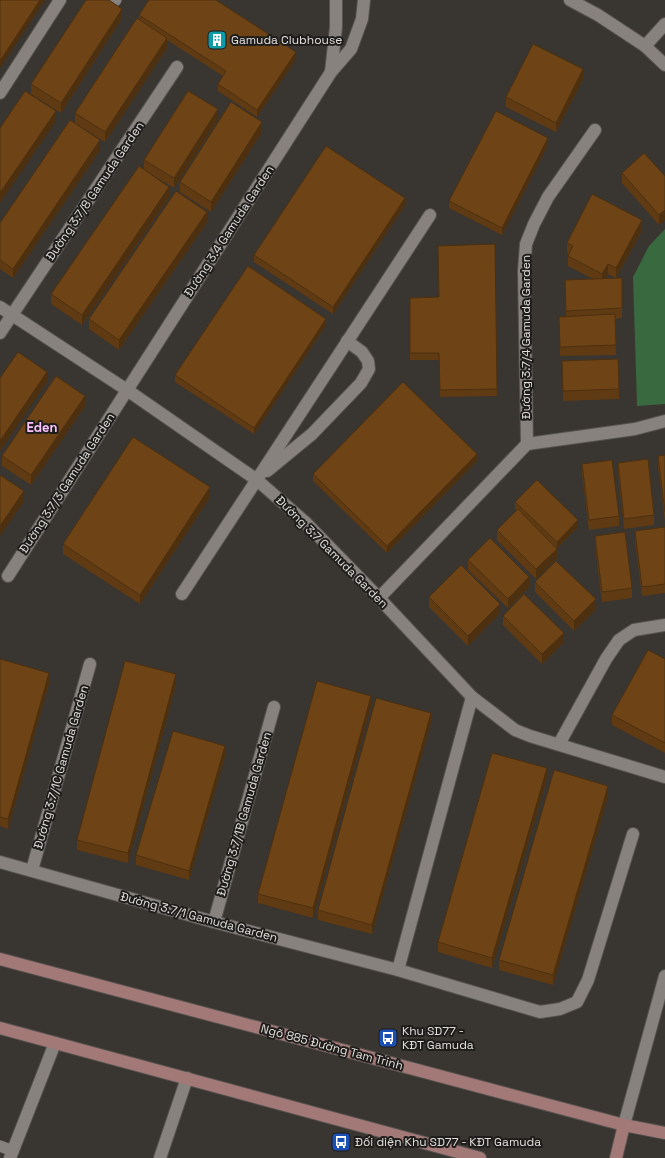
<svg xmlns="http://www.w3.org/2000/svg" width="665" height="1158" font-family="'Space Grotesk',sans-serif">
  <rect width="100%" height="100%" fill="#393531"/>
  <polygon fill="#39693e" points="665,229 665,404 637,406 633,277 649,246"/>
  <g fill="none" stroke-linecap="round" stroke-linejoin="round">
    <g stroke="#56524f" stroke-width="12">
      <g id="lane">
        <polyline points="115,1 116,0"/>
        <polyline points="0,1146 13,1151"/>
      </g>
    </g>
    <g stroke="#56524f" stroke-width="14">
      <g id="street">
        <polyline points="570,0 598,15 645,46 665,65"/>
        <polyline points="645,46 665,24"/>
        <polyline points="331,72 336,27 336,0"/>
        <polyline points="0,93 60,0"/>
        <polyline points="0,307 127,390 257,480 305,522 379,598 472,697 515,730 530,736 665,777"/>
        <polyline points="0,333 177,67"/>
        <polyline points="527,444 524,271 526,244 534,224 548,197 595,130"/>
        <polyline points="267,471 312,434 361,383 369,369 368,361 362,352 347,341"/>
        <polyline points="8,576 331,72 351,49 362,19 364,0"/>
        <polyline points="182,594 430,215"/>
        <polyline points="379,598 527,444 635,429 665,421"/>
        <polyline points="559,744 606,659 619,640 634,630 665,625"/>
        <polyline points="0,862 214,922 398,970 540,1012 560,1009 577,1002 588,980 633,834"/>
        <polyline points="32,870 90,664"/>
        <polyline points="214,922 274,707"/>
        <polyline points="398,970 472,697"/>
        <polyline points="624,1125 665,976"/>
        <polyline points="10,1158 55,1043"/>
        <polyline points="160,1158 187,1078"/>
      </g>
    </g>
    <g stroke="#56524f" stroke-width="14">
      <g id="secondary">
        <polyline points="0,959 624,1125 665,1133"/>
        <polyline points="0,1028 480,1158"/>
        <polyline points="616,1158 624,1125"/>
      </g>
    </g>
    <use href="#lane" stroke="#87827e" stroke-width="11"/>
    <use href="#street" stroke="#87827e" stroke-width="12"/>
    <use href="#secondary" stroke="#a37978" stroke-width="12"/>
  </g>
  <g fill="#5f3a13">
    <polygon points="139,15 296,59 257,117 218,91 218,84 223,76 167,40 167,48 105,142 75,123 75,113 139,20"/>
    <polygon points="122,18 61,113 31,94 31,84"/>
    <polygon points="583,79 556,132 506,107 506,97"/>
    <polygon points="218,119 174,188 144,170 144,160"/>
    <polygon points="262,132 211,212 180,192 180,182"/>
    <polygon points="548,145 502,235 449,208 449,201"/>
    <polygon points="100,150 13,278 0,269 0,223"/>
    <polygon points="622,173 665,176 659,225 622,183"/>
    <polygon points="169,197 82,325 51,304 51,294"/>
    <polygon points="405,205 333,314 254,262 254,255"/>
    <polygon points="207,222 119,350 89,329 89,319"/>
    <polygon points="642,230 616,278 608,274 605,279 622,278 622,318 615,319 616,355 560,356 559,317 566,316 565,280 593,279 568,266 568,256 569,254 567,252 567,243"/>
    <polygon points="495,244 497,396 440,397 439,360 410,360 410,298 439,297"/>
    <polygon points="326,325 254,434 175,382 175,375"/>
    <polygon points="562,361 619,389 619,399 563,401"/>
    <polygon points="85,406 31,485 2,466 2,456"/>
    <polygon points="665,455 665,521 658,466 658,456"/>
    <polygon points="477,461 387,553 313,481 313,474"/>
    <polygon points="618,463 654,515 654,525 624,529 618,473"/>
    <polygon points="582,464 619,516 619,526 589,530 582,474"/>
    <polygon points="210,497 140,604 63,554 63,544"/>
    <polygon points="515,502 578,527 557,548 557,558 536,579 497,540 497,530 517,510 515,509"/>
    <polygon points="665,527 665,593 642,596 635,541 635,531"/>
    <polygon points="595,536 632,588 632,598 602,602 595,546"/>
    <polygon points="468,560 529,587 508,608 468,570"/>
    <polygon points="535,582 596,609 574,631 535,592"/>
    <polygon points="429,597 500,613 468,646 429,607"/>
    <polygon points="503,616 564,642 542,664 503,625"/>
    <polygon points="0,659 49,683 8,829 0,826"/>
    <polygon points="665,659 665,753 612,725 612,715"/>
    <polygon points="176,684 128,863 77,850 77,840"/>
    <polygon points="371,706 313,918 258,903 258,894"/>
    <polygon points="431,722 372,934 318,920 318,910"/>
    <polygon points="225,756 189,880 136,865 136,855"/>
    <polygon points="547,778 492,968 438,952 438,942"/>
    <polygon points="608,796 553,985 499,970 499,960"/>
  </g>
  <g fill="#4d300f">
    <polygon points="40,0 45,0 0,68 0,61"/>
    <polygon points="122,9 122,18 61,113 61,103"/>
    <polygon points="167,38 167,48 105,142 105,132"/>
    <polygon points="296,52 296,59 257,117 257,110"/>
    <polygon points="583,69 583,79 556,132 556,123"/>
    <polygon points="218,109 218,119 174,188 174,178"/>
    <polygon points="56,111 56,121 0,203 0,193"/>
    <polygon points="262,122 262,132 211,212 211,202"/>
    <polygon points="548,138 548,145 502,235 502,228"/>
    <polygon points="100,140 100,150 13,278 13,269"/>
    <polygon points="169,187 169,197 82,325 82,315"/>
    <polygon points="405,198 405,205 333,314 333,307"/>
    <polygon points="665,210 665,220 659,225 659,215"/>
    <polygon points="207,212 207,222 119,350 119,340"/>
    <polygon points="642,220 642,230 616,278 616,268"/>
    <polygon points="608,264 608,274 602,284 602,274"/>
    <polygon points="326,319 326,325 254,434 254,428"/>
    <polygon points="47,372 47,382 0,451 0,441"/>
    <polygon points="85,396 85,406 31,485 31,475"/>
    <polygon points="477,454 477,461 387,553 387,546"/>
    <polygon points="210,487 210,497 140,604 140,595"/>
    <polygon points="24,491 24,501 0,536 0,526"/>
    <polygon points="578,520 578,527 557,548 557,542"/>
    <polygon points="557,549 557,558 536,579 536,569"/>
    <polygon points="529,577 529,587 508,608 508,599"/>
    <polygon points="596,599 596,609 574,631 574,621"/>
    <polygon points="500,604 500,613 468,646 468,636"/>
    <polygon points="564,633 564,642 542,664 542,654"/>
    <polygon points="49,673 49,683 8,829 8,819"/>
    <polygon points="176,674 176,684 128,863 128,853"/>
    <polygon points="371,696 371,706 313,918 313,908"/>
    <polygon points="431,713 431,722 372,934 372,925"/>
    <polygon points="225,746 225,756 189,880 189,871"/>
    <polygon points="547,768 547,778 492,968 492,958"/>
    <polygon points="608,786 608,796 553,985 553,975"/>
  </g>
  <g fill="#6e4416" stroke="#4d300f">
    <polygon points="0,0 40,0 0,61"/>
    <polygon points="86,0 109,0 122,9 61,103 31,84"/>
    <polygon points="149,0 216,0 296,52 257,110 218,84 226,71 139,15"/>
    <polygon points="137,18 167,38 105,132 75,113"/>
    <polygon points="533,44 583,69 556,123 506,97"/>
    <polygon points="25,91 56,111 0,193 0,128"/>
    <polygon points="188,91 218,109 174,178 144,160"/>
    <polygon points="231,102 262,122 211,202 180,182"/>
    <polygon points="496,111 548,138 502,228 449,201"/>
    <polygon points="70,120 100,140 13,269 0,260 0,223"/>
    <polygon points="326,146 405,198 333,307 254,255"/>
    <polygon points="644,153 665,176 665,210 659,215 622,173"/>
    <polygon points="139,166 169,187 82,315 51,294"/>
    <polygon points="176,191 207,212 119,340 89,319"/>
    <polygon points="592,194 642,220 616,268 608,264 602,274 568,256 573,246 567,243"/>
    <polygon points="495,244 497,389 440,390 439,353 410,353 410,298 439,297 438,246"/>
    <polygon points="248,266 326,319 254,428 175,375"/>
    <polygon points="622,278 622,308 566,311 565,280"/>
    <polygon points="615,314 616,345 560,347 559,317"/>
    <polygon points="18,352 47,372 0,441 0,378"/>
    <polygon points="618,359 619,389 563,391 562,361"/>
    <polygon points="56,376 85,396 31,475 2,456"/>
    <polygon points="403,382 477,454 387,546 313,474"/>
    <polygon points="133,437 210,487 140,595 63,544"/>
    <polygon points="665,455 665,512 658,456"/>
    <polygon points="648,459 654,515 624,519 618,463"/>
    <polygon points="612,460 619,516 589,520 582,464"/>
    <polygon points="0,475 24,491 0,526"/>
    <polygon points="537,480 578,520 557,542 515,502"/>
    <polygon points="518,509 557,549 536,569 497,530"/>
    <polygon points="665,527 665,584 642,587 635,531"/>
    <polygon points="625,532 632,588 602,592 595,536"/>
    <polygon points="490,538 529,577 508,599 468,560"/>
    <polygon points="556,561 596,599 574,621 535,582"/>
    <polygon points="461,565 500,604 468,636 429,597"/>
    <polygon points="524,594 564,633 542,654 503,616"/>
    <polygon points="648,650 665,659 665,743 612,715"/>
    <polygon points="0,659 49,673 8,819 0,817"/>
    <polygon points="125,661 176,674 128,853 77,840"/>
    <polygon points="317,681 371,696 313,908 258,894"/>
    <polygon points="376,698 431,713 372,925 318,910"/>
    <polygon points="173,731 225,746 189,871 136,855"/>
    <polygon points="492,753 547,768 492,958 438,942"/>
    <polygon points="554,770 608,786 553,975 499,960"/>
  </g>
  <defs>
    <g id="building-square" transform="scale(1)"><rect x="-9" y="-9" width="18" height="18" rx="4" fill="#0f9aa8" stroke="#1f1d1b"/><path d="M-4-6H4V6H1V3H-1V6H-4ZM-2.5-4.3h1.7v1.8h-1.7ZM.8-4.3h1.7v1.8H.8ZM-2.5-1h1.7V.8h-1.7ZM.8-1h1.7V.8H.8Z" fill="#fff"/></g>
    <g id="bus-square" transform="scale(1)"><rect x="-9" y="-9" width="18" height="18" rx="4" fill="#1a4fb4" stroke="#1f1d1b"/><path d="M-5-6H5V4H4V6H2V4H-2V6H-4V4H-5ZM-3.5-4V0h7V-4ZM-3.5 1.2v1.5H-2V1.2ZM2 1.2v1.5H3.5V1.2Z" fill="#fff"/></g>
  </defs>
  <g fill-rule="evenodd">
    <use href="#building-square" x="217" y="40"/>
    <use href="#bus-square" x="388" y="1038"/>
    <use href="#bus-square" x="341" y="1142"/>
  </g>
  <g text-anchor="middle" stroke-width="4" stroke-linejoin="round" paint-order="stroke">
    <g font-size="12" fill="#e0dedb" stroke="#1f1d1b" text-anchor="start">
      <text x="231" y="44">Gamuda Clubhouse</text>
      <text x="402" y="1035">Khu SD77 -<tspan x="402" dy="14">KĐT Gamuda</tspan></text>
      <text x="355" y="1146">Đối diện Khu SD77 - KĐT Gamuda</text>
    </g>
    <g font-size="12" fill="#e0dedb" stroke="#1f1d1b">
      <text transform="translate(95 191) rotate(-56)" y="4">Đường 3.7/8 Gamuda Garden</text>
      <text transform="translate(229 231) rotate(-57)" y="4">Đường 3.4 Gamuda Garden</text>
      <text transform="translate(526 337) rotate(-90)" y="4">Đường 3.7/4 Gamuda Garden</text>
      <text transform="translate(67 483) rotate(-57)" y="4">Đường 3.7/3 Gamuda Garden</text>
      <text transform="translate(332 552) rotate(45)" y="4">Đường 3.7 Gamuda Garden</text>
      <text transform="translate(61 767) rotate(-74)" y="4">Đường 3.7/1C Gamuda Garden</text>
      <text transform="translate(244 814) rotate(-74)" y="4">Đường 3.7/1B Gamuda Garden</text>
      <text transform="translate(199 917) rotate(15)" y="4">Đường 3.7/1 Gamuda Garden</text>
      <text transform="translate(332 1047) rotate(15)" y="4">Ngõ 885 Đường Tam Trinh</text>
    </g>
    <g font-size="13" font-weight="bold" fill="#fac0fb" stroke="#1f1d1b">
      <text x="42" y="432">Eden</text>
    </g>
  </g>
</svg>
